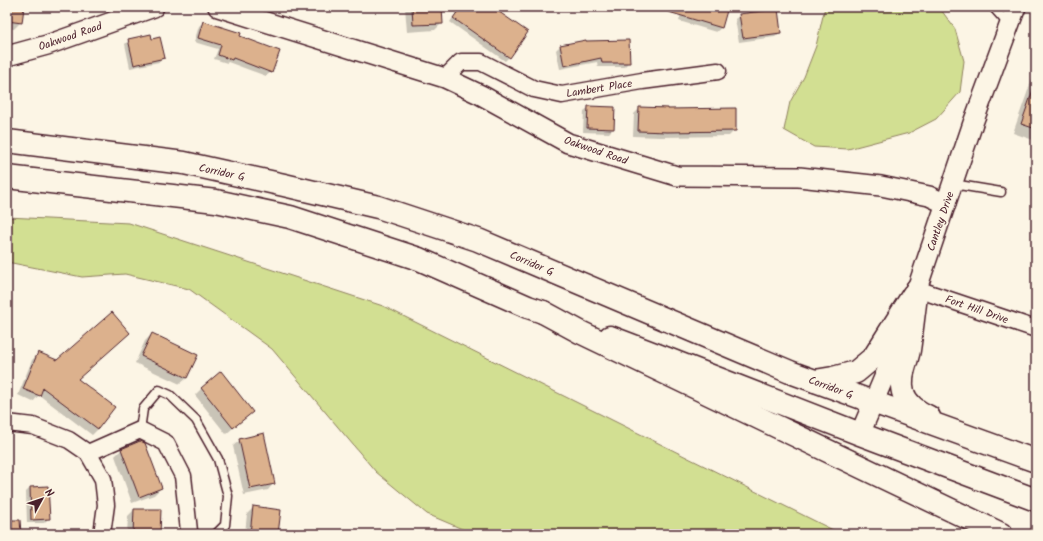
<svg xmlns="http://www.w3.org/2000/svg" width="1043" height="541" font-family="Kalam,sans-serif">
  <rect width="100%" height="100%" fill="#fcf5e5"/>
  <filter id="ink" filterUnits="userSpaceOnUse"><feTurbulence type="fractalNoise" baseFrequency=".025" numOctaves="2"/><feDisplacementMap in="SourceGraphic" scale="8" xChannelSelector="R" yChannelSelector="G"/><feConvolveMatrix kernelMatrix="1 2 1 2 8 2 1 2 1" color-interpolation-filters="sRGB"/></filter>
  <g filter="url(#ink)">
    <g fill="#d2df92" stroke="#8e7f5e">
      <polygon points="825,7 939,7 955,29 964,61 960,92 936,119 909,133 848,149 814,147 784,130 790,102 804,77 816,46"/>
      <polygon points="7,217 129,223 383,306 841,534 474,534 427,514 376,472 272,349 189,289 125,274 82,277 7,262"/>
    </g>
    <g fill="#0003">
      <polygon points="7,7 23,7 21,22 14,29 7,28"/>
      <polygon points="405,7 441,7 442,23 435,30 407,32"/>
      <polygon points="460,7 491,7 509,57 505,61 450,22"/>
      <polygon points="683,7 725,7 727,8 721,28 716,32 679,21"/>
      <polygon points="740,15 780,33 775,37 739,42 735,19"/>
      <polygon points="204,22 238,37 271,72 266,76 228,62 227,63 214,59 218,49 194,42 199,26"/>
      <polygon points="129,40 151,40 164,57 159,62 130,68 125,44"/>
      <polygon points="560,46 629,62 624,67 598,67 597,62 560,69 556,50"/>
      <polygon points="1036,76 1036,141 1013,133 1032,79"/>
      <polygon points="589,107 613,129 609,133 583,132 584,111"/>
      <polygon points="640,108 735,130 729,136 660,137 633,136 634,114"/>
      <polygon points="152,334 187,378 180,384 135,363 145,341"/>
      <polygon points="38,354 77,379 98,429 92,435 39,395 33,402 18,395 32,360"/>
      <polygon points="202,388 252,412 245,418 226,434 195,395"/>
      <polygon points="240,440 274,483 268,490 244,495 233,446"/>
      <polygon points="121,450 161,488 154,495 132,503 115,456"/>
      <polygon points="30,488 48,519 44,523 27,523 26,492"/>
      <polygon points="254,507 277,534 245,534 247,514"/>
      <polygon points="134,510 159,534 127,534 128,516"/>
    </g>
    <g fill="#dcb18d" stroke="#4a1f2b">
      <polygon points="7,7 24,7 22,23 7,21"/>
      <polygon points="412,7 442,7 443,24 413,25"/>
      <polygon points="461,7 492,7 528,32 510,58 453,18"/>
      <polygon points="662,7 728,7 722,28 662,10"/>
      <polygon points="778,9 781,33 743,38 739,14"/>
      <polygon points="203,21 241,33 240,36 280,51 272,73 233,58 232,60 218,55 221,45 198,38"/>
      <polygon points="151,34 152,39 160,37 165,58 134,65 128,39"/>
      <polygon points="586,40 586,41 629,40 630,63 602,63 601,58 564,66 560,45"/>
      <polygon points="1034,87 1036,87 1036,129 1021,124"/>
      <polygon points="588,106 615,107 614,129 587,128"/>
      <polygon points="639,107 668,108 668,109 736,108 736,131 667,132 638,131"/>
      <polygon points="112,312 130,333 78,379 115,407 98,429 43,388 40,396 23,389 38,352 57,360"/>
      <polygon points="152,333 198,355 187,378 141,356"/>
      <polygon points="221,371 253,412 233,428 201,388"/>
      <polygon points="264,433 275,484 250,489 239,439"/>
      <polygon points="140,441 145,443 162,488 139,497 121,449"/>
      <polygon points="48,486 50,519 31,520 30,487"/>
      <polygon points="253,506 281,510 278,534 250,534"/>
      <polygon points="134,509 161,509 160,534 133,534"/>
      <polygon points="7,520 20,520 21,534 7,534"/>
    </g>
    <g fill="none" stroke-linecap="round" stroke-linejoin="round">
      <g stroke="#4a1f2b" stroke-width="11">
        <g id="service">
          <polyline points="993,7 1009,25"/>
          <polyline points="953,184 1001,192"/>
          <polyline points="140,430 143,409 159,390 170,395 196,420 218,459 228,496 225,525 216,534"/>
        </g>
      </g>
      <g stroke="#4a1f2b" stroke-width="19">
        <g id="minor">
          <polyline points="445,78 461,62 481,62 534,89 562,95 642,81 718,71"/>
          <polyline points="917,289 1036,329"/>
          <polyline points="7,423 33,426 69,440 88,453 103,479 106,505 102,534"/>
          <polyline points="88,453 140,430 166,443 183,476 189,531 189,534"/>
        </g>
      </g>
      <g stroke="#4a1f2b" stroke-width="22">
        <g id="tertiary">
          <polyline points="218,7 445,78 481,95 568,143 677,176 799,177 881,186 929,196 946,204"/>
          <polyline points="7,56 47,45 154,7"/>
          <polyline points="860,434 899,342 973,123 1016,7"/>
        </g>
      </g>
      <g stroke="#4a1f2b" stroke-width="25">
        <polyline id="primary" points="610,337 665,358 860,434 1036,500"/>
      </g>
      <g stroke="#4a1f2b" stroke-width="25">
        <g id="trunk">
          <polyline points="7,141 184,163 284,185 378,207 478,240 790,372 1036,461"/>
          <polyline points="7,177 216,201 290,217 419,259 528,307 543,312"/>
          <path d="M917,289C914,309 912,330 909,350C906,365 899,376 903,392C906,404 918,412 929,417"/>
          <polyline points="815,381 833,378 856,372 874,357 913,295"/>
        </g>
      </g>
      <g stroke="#4a1f2b" stroke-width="25">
        <polyline id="motorway" points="543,312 580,332 1001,534"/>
      </g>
      <use href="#service" stroke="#fcf5e5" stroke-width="8"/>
      <use href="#minor" stroke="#fcf5e5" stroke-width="16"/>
      <use href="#tertiary" stroke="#fcf5e5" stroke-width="19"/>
      <use href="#primary" stroke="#fcf5e5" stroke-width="22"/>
      <use href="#trunk" stroke="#fcf5e5" stroke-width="22"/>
      <use href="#motorway" stroke="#fcf5e5" stroke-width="22"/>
    </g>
  </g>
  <g text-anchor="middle" stroke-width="4" stroke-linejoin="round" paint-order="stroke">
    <g font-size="11" fill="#4a1f2b" stroke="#fcf5e5">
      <text transform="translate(70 36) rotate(-19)" y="4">Oakwood Road</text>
      <text transform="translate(599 88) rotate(-9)" y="4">Lambert Place</text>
      <text transform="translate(596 150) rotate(19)" y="4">Oakwood Road</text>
      <text transform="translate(222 172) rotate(12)" y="4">Corridor G</text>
      <text transform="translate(940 221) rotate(-71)" y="4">Cantley Drive</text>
      <text transform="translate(532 263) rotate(23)" y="4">Corridor G</text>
      <text transform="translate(977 309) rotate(19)" y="4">Fort Hill Drive</text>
      <text transform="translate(831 387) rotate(20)" y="4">Corridor G</text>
    </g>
  </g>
  <rect width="1043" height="541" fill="none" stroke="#fcf5e5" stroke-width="24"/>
  <rect x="12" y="12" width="1019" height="517" fill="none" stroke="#4a1f2b" stroke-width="1.5" filter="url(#ink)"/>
  <g transform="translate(42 499) rotate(50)" stroke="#fcf5e5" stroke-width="3" paint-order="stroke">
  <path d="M0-3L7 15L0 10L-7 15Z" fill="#4a1f2b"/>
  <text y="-6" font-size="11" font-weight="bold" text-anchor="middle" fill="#4a1f2b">N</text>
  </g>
</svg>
